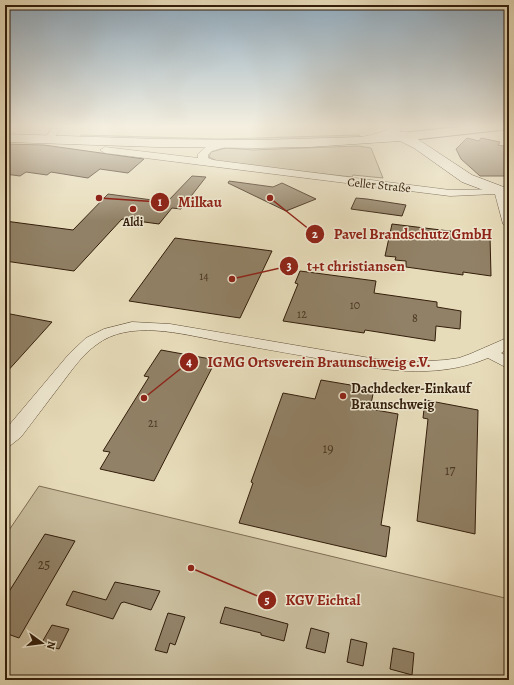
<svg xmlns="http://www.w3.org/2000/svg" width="514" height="685" font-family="Alegreya,serif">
  <rect width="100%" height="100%" fill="#e7dcba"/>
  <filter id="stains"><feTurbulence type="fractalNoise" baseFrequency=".005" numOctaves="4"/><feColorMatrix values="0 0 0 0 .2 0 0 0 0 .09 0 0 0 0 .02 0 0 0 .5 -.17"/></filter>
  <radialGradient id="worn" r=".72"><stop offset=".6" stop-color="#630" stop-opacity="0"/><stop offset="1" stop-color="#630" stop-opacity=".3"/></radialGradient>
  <g fill="#c8bc9c" stroke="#7e6d54">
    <polygon points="81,135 221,139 359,135 361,137 268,141 78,139"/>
    <polygon points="358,146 371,148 383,178 353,175 352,177 221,163 209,157 211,152 226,148 253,150"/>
    <polygon points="39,486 509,599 509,680 5,680 5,536"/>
  </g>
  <g fill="#918166" stroke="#331e0b">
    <polygon points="467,138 479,141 481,138 500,142 498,145 509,147 509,176 480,176 461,159 456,149"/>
    <polygon points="5,144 44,145 144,159 128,173 100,169 88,178 51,172 47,175 26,172 20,176 5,174"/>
    <polygon points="192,176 206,177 181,209 172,208 159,224 122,219 74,271 5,261 5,221 73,230 108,194 167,202"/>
    <polygon points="229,181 273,187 282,183 316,199 286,211 228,183"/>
    <polygon points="356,198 367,199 406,205 402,216 351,209"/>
    <polygon points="392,224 490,236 491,276 463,272 463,275 406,267 406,261 395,260 396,257 385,256"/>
    <polygon points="175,238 272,251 240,318 129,301"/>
    <polygon points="300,271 376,281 374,293 437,302 437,307 461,311 460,329 436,326 435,341 365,330 364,333 283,321 298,284 295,283"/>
    <polygon points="5,313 52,322 5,374"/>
    <polygon points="161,350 216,360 154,481 100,469 110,452 103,451 149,377 144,376"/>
    <polygon points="321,380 374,389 370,409 398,414 381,525 390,527 386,557 239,523 253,483 251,482 283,393 315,399"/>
    <polygon points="425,400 478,410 475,534 417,521 428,419 423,418"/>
    <polygon points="45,534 75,541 19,638 5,633 5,598"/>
    <polygon points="115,582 160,591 151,610 124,602 121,603 113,619 66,605 73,591 106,600"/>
    <polygon points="225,607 288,624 284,641 261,635 261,633 220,623"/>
    <polygon points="168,613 185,617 175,645 170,643 167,653 155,650"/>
    <polygon points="52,625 69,629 59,649 41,644"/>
    <polygon points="311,628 329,633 325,653 306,648"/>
    <polygon points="351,639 367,643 363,666 347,662"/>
    <polygon points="393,648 414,653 412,675 390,669"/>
  </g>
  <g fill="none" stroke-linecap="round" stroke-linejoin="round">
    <g stroke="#604e37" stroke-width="1">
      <g id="minor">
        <polygon points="55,125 63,125 52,141 46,141 44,139"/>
        <polygon points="226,141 231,144 229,146 212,151 208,155 208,158 213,160 450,190 503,189 509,206 509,227 505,226 503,224 495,194 450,196 105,153 100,150 105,147 198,158 198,154 206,147"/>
        <path d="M132,322L170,324L376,359L413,362L445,360L459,358L470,354L509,337V348L501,353L509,357V369L488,358C434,381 376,369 321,359C287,353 253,347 219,341C182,334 129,319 96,345C82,355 72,370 62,383C48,401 35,419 21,437L11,445L5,447V430L69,354L86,338L104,329Z"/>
      </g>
    </g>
    <g stroke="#604e37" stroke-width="1">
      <path id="tertiary" d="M392,125H402L400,132C388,137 371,146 358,142L356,140L358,138L379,133L391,128Z"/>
    </g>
    <g stroke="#331e0b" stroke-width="1">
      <polygon id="secondary" points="394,131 415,133 417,136 416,138 472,175 509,189 509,197 483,190 462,182 414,148 400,141 310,147 259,148 157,147 5,142 5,134 157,139 259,140 360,137 388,134"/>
    </g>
    <g stroke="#331e0b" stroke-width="2">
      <polygon id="motorway" points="478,125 509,125 509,129 411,140 406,139 404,136 406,133 411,132"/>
    </g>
    <use href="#minor" fill="#efe8d2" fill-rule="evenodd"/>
    <use href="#tertiary" fill="#efe8d2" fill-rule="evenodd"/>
    <use href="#secondary" fill="#efe8d2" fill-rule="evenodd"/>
    <use href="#motorway" fill="#e7dcba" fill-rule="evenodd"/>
  </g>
  <linearGradient id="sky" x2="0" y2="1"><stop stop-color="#8faabe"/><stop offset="0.57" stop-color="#f4efe0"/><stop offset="1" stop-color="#f4efe0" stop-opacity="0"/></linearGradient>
  <rect width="514" height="221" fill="url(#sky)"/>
  <g fill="#8f2418" stroke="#efe8d2" stroke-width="1.5">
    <circle cx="133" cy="209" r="4"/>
    <circle cx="343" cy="396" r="4"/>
  </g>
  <g text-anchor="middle" stroke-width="3" stroke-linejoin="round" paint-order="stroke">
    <g font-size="12" fill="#331e0b" stroke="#efe8d2">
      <text transform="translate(379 185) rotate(6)" y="4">Celler Straße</text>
    </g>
    <g font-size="12" font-weight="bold" fill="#331e0b" stroke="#efe8d2">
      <text x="133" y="226">Aldi</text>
    </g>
    <g font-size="12" fill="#4a3722">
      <text x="204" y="280">14</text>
      <text x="355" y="309">10</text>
      <text x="302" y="318">12</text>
      <text x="415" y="322">8</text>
      <text x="153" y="427">21</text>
    </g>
    <g font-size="14" font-weight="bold" fill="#331e0b" stroke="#efe8d2" text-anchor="start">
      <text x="351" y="393">Dachdecker-Einkauf<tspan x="351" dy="16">Braunschweig</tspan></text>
    </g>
    <g font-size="14" fill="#4a3722">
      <text x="328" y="453">19</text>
      <text x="450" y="475">17</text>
      <text x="44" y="569">25</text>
    </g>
  </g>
  <path fill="none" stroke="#8f2418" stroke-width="1.5" d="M99 198L160 202M270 198L315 234M232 279L289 266M144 398L189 362M191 568L267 600"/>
  <g fill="#8f2418" stroke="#efe8d2" stroke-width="1.5">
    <circle cx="99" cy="198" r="4"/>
    <circle cx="270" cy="198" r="4"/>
    <circle cx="232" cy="279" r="4"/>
    <circle cx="144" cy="398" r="4"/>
    <circle cx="191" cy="568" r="4"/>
    <circle cx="160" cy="202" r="10"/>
    <circle cx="315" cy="234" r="10"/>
    <circle cx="289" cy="266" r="10"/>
    <circle cx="189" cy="362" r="10"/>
    <circle cx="267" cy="600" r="10"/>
  </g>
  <g font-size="12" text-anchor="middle" font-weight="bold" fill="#fff">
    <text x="160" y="206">1</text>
    <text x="315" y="238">2</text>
    <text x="289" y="270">3</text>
    <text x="189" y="366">4</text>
    <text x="267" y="604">5</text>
  </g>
  <g font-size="15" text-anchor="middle" font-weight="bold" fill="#8f2418" stroke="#efe8d2" stroke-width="3" stroke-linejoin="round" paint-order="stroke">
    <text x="200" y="207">Milkau</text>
    <text x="413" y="239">Pavel Brandschutz GmbH</text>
    <text x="356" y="271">t+t christiansen</text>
    <text x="319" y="367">IGMG Ortsverein Braunschweig e.V.</text>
    <text x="323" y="605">KGV Eichtal</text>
  </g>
  <rect width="514" height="685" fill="none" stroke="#e7dcba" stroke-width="20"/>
  <rect x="6" y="6" width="502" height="673" fill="none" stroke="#331e0b" stroke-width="2"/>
  <rect x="10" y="10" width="494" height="665" fill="none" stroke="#331e0b"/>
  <g transform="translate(42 643) rotate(104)" stroke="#efe8d2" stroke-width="3" paint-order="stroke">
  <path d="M0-3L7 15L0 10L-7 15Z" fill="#331e0b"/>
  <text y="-6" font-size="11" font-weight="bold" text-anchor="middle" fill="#331e0b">N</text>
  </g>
  <rect width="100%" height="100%" filter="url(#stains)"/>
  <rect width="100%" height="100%" fill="url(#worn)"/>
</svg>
